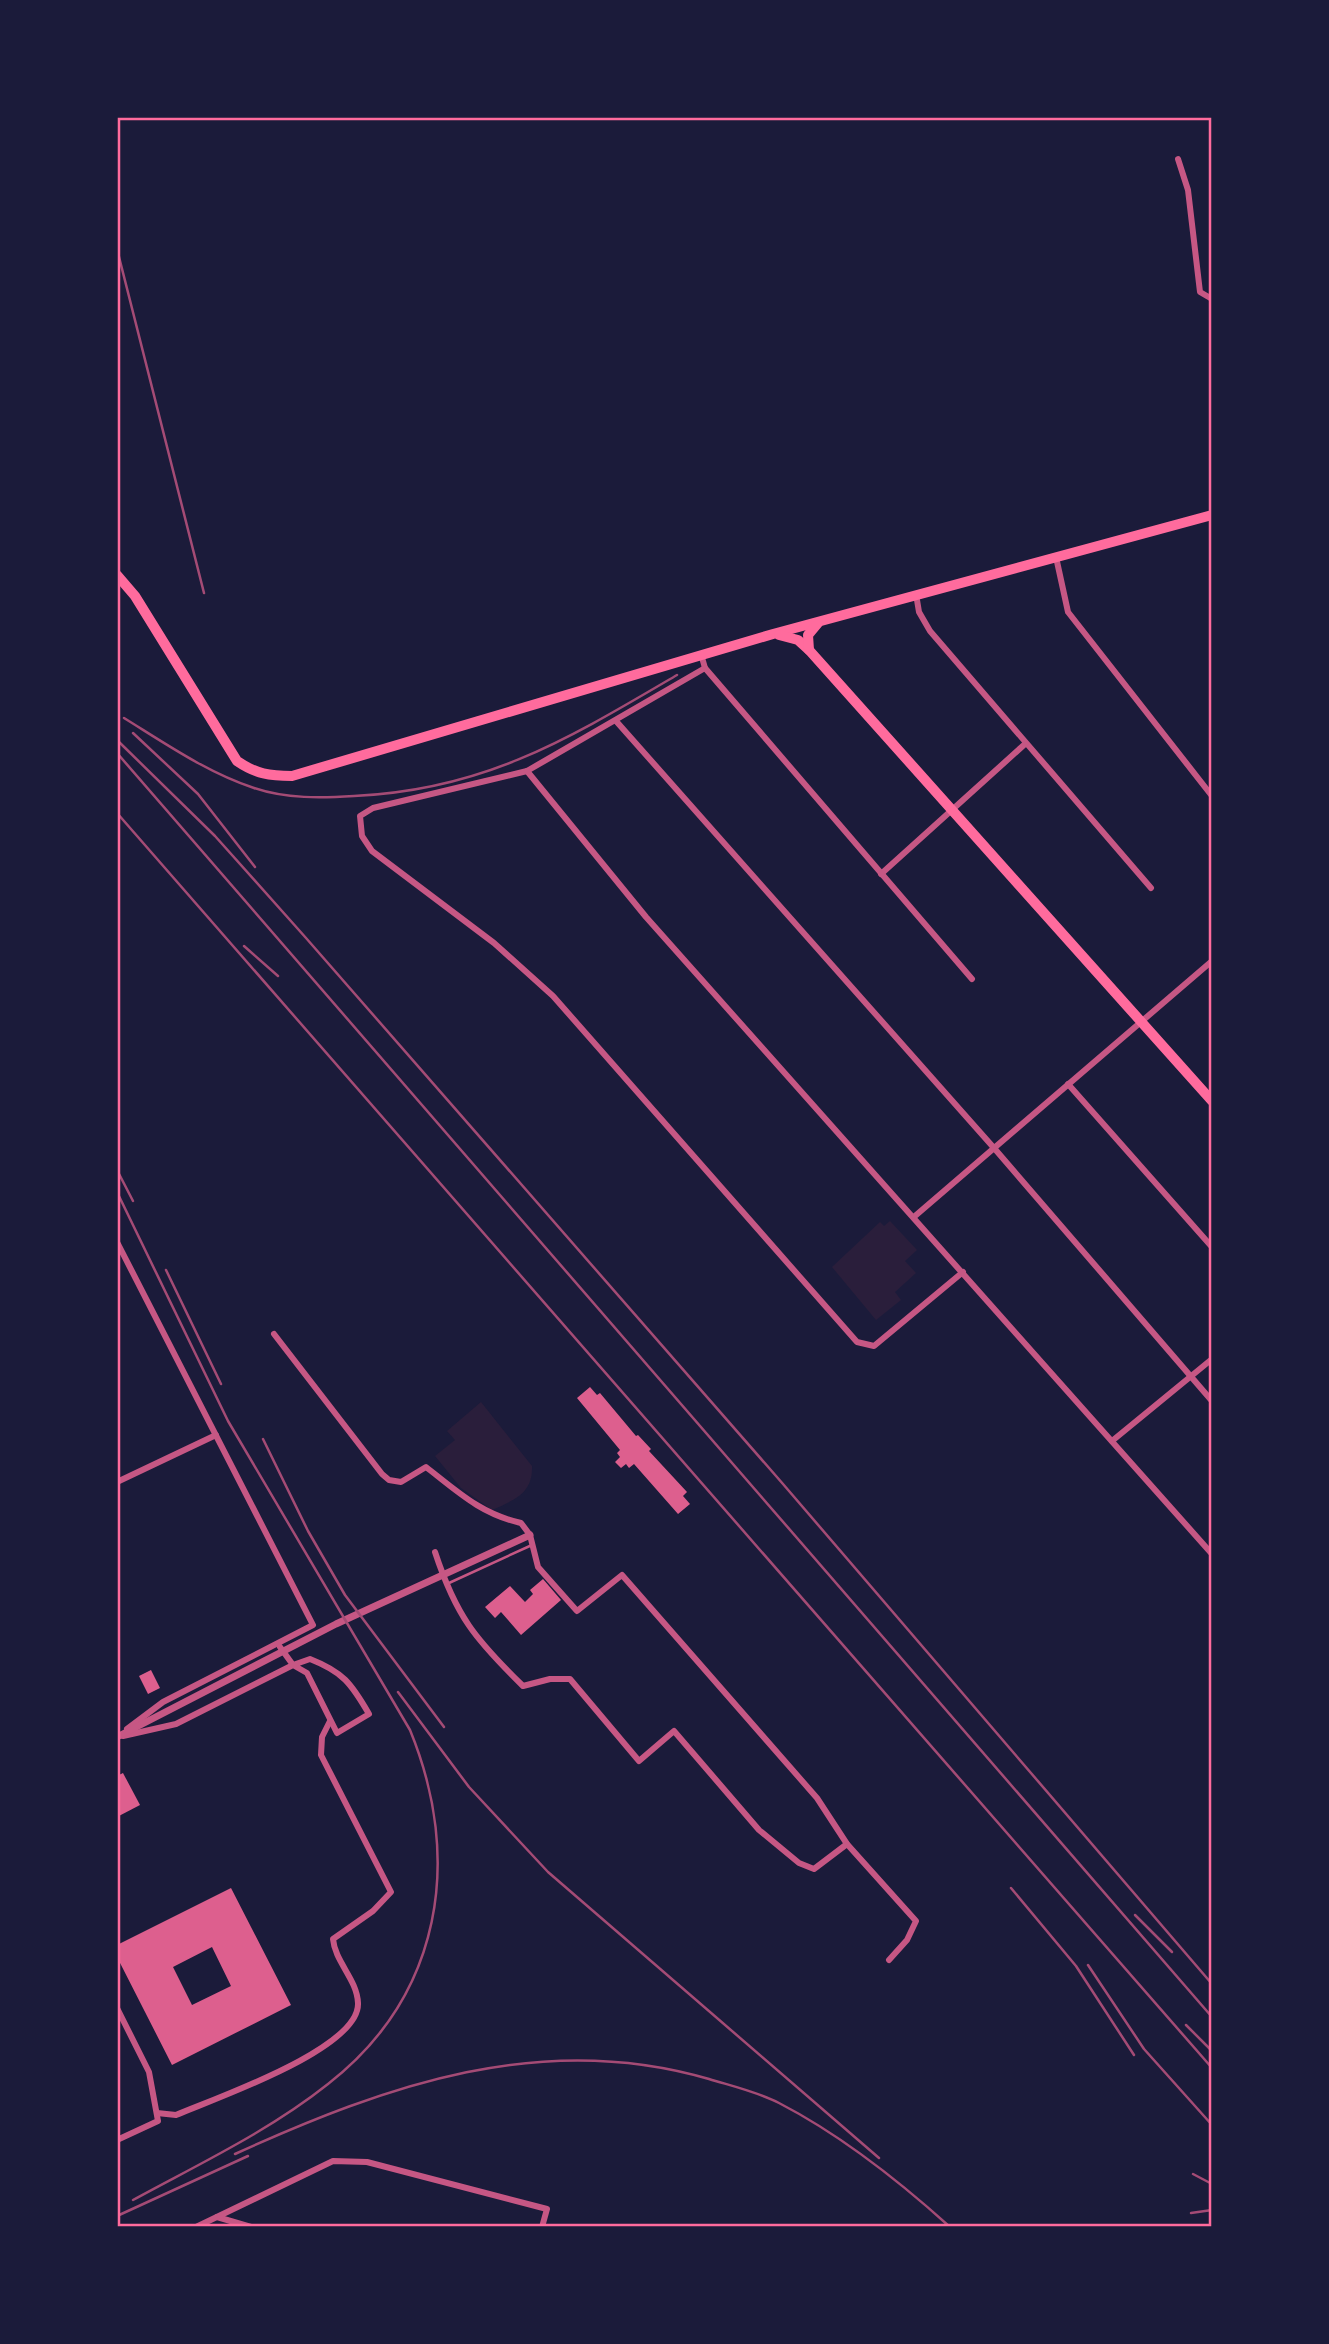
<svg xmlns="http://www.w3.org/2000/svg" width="1329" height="2344" font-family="'Fira Sans Condensed',sans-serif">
  <rect width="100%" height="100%" fill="#1b1b3a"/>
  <g fill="#2a1e3b">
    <polygon points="890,1221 917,1250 905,1261 916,1273 895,1292 901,1300 876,1320 832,1267 880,1222 884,1226"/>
    <path d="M481,1402L532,1466C533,1494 514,1500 492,1510L461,1488L435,1456L455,1440L447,1431Z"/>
  </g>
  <g fill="#dd5f8e" fill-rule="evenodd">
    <polygon points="590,1387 597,1395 600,1393 636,1436 638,1435 651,1449 649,1451 687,1492 683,1496 690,1504 678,1514 634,1464 629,1468 626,1464 621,1468 615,1462 620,1457 617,1453 620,1450 577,1398"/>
    <polygon points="543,1579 561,1600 521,1635 501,1612 495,1618 485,1607 510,1586 525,1602 533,1594 530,1590"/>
    <polygon points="151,1670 160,1688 148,1694 139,1676"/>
    <polygon points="123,1773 140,1805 117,1817 117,1776"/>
    <path d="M231,1888L291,2005L172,2065L117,1957V1945ZM212,1947L231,1986L192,2005L173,1967Z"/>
  </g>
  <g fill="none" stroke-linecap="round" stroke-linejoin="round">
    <polyline stroke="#c65784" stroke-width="2.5" points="449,1583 532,1545"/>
    <g stroke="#c65784" stroke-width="6">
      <polyline points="1178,159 1188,190 1200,292 1212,299"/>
      <polyline points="1056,557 1068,612 1212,796"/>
      <polyline points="916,594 919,612 930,631 1151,888"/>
      <polyline points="701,654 705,668 972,979"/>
      <polyline points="705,668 527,771 373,808 360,816 362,836 372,851 494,943 553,996 857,1342 874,1346 963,1272"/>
      <polyline points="616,721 994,1148 1212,1401"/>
      <polyline points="527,771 646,917 1212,1554"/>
      <polyline points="881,874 1025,744"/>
      <polyline points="1068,1084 1212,1247"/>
      <polyline points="915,1216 1212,961"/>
      <polyline points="117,1242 313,1625 163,1702 127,1729"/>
      <path d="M274,1334L382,1474L389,1480L401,1482L426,1467C458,1492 481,1514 521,1523L530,1535L538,1567L577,1611L622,1575L817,1798L847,1844L916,1921L907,1940L889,1960"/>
      <polyline points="1112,1441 1212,1359"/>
      <polyline points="117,1482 216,1435"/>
      <path d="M435,1552C456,1616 475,1639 523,1686L550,1679H570L639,1761L674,1731L759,1830L799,1863L814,1869L847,1844"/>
      <path d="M123,1736L176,1724L293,1665L307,1673L337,1733L369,1714C351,1683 343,1672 310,1659L293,1665L280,1647"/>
      <polyline points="117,2008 149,2072 158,2121 117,2140"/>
      <path d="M157,2113L176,2115C213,2099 360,2049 358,2003C357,1979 335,1962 333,1939L373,1911L391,1892L321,1755L322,1737L330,1721"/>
      <polyline points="217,2217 251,2227"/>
      <polyline points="196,2227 333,2161 367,2162 547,2209 542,2227"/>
    </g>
    <polyline stroke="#c65784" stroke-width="7" points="117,1737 336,1624 530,1535"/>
    <g stroke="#ff6b9d" stroke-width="10">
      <path d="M117,575L135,596L237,761C256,774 270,776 292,776L773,634L1212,515"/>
      <polyline points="779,635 798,640 809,650 1212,1101"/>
      <polyline points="809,650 808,635 818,623"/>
    </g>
    <g stroke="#a44b75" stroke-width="2.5">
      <polyline points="117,249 204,593"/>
      <path d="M124,718C166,744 208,773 254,788C286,799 322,798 354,796C485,790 568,739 677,675"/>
      <polyline points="133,733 198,794 255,867"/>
      <polyline points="117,740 215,836 306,938 783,1484 1212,1984"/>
      <polyline points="117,753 1212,2017"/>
      <polyline points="117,813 1212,2068"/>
      <polyline points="244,946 278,976"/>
      <polyline points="117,1170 133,1201"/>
      <path d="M117,1192L228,1421L410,1730C463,1859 442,1995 328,2084C269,2131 199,2164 133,2200"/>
      <polyline points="166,1270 221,1384"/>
      <polyline points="263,1439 308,1531 345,1595 444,1727"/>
      <polyline points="398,1692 469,1787 548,1872 879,2158"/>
      <polyline points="1011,1888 1076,1966 1134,2055"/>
      <polyline points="1135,1915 1172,1952"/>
      <polyline points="1088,1965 1144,2049 1212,2125"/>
      <polyline points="1186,2025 1211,2050"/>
      <path d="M235,2154C387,2085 542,2030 709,2079C732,2086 758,2092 779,2103C841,2135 898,2180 950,2227"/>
      <polyline points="1193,2174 1212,2184"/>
      <polyline points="1191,2213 1212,2210"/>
      <polyline points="117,2216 248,2156"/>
    </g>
  </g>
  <rect width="1329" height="2344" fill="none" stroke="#1b1b3a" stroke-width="238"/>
  <rect x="119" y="119" width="1091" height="2106" fill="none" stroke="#ff6b9d" stroke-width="2.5"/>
</svg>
